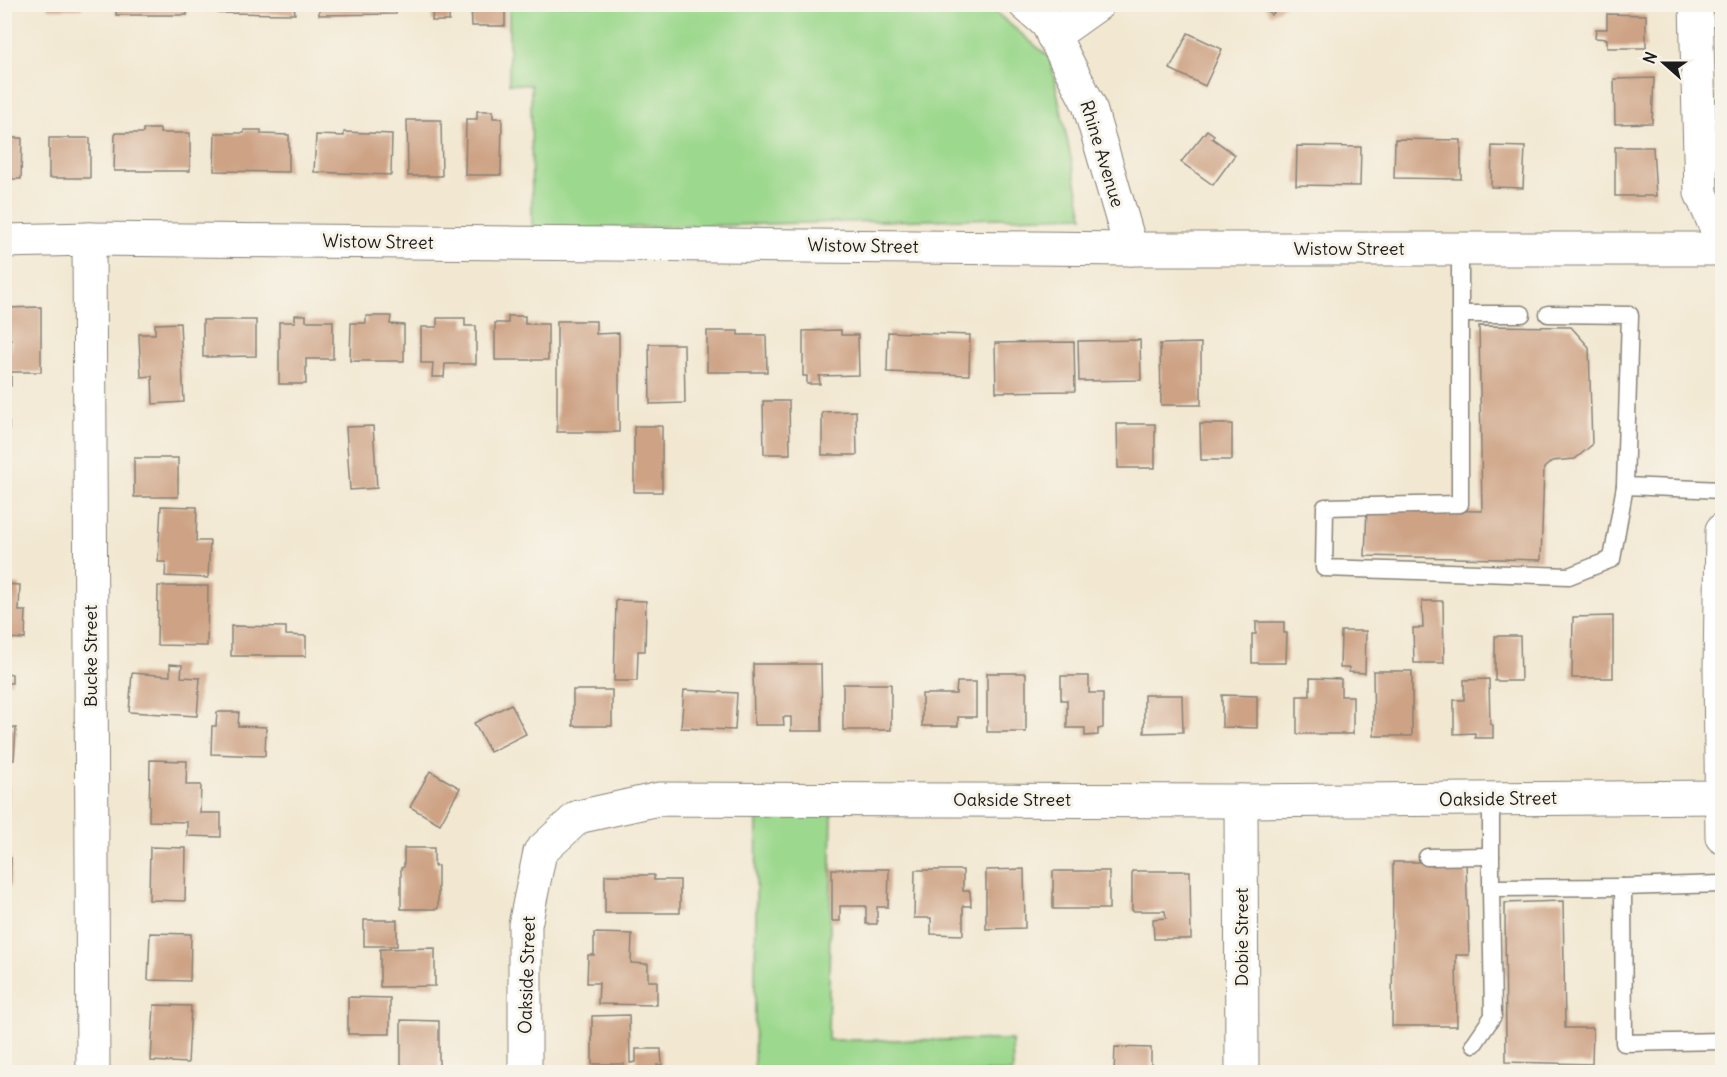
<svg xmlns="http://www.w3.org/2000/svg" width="1727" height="1077" font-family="Delius,sans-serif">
  <rect width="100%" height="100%" fill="#f7f3e8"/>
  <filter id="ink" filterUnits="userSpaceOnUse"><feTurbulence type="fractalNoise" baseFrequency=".0167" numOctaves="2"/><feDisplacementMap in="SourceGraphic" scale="12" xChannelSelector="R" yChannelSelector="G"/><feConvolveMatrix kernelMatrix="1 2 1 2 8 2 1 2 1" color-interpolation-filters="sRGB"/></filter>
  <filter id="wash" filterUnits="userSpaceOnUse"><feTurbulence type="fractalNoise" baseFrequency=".008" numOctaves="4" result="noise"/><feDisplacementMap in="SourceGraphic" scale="24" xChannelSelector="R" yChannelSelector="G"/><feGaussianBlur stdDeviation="1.35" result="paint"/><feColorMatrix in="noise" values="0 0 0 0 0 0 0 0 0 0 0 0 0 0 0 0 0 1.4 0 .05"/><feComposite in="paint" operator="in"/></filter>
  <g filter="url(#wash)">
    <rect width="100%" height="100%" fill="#f2e8d2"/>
    <g fill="#9cd88d" stroke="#5c7a54" stroke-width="1.5">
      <polygon points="509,5 987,5 1050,58 1083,216 532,230 531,85 509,84"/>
      <polygon points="832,813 828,1040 1012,1040 1013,1072 754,1072 757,817"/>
    </g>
    <g id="blocks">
      <g fill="#cea385">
        <rect x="48" y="4" width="34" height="5"/>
        <rect x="116" y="4" width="71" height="11"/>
        <polygon points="218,4 294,4 295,14 218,13"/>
        <polygon points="305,4 396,4 396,14 319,15 319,7 305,8"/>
        <polygon points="413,4 450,4 449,21 432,21 433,7"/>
        <polygon points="471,4 505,4 505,26 472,26"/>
        <polygon points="1263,4 1286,4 1271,15"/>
        <polygon points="1607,14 1646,15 1646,48 1607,48 1607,39 1595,38 1596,29 1607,29"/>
        <polygon points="1188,33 1222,49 1205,86 1170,69"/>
        <polygon points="1654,78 1652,123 1615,124 1614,79"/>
        <polygon points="477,111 493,111 493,118 502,118 501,175 465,175 466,119 477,119"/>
        <polygon points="407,120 441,120 442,176 408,176"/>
        <polygon points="143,129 160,129 160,133 190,133 190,171 114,171 115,133 143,133"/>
        <polygon points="244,130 261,130 261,134 289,135 289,172 214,171 215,133 244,133"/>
        <polygon points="1207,130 1214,135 1212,138 1235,155 1213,185 1181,162"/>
        <polygon points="344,132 392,134 391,175 314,172 316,135 344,136"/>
        <polygon points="4,138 22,138 21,179 4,179"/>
        <rect x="49" y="138" width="41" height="40"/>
        <polygon points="1395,139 1461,140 1461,179 1394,178"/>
        <polygon points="1297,146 1361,147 1360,186 1296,185"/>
        <polygon points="1492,146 1525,147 1523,188 1491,187"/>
        <polygon points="1615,147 1653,147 1656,196 1615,196"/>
        <polygon points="41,307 41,372 11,372 11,386 7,387 7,411 4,411 4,350 11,350 11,339 5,339 4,308"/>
        <polygon points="295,315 306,315 306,321 333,321 333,359 306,359 306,384 279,384 279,322 295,322"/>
        <polygon points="366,316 391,316 390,324 404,325 404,361 350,361 351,323 366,323"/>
        <polygon points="508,316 525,316 525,324 548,324 548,360 495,360 495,323 508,323"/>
        <polygon points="437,318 465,318 465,326 476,326 476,364 445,364 444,377 432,377 433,363 421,363 421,327 437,327"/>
        <polygon points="203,320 256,320 256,356 203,357"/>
        <polygon points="557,321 596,321 596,334 619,333 619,432 557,432"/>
        <polygon points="180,323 184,402 153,404 152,376 141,377 139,334 155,334 155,324"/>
        <polygon points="1479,326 1571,327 1589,347 1592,445 1575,459 1552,461 1544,468 1541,560 1365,556 1367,509 1482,511"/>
        <polygon points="841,330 841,335 858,335 859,375 819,376 820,384 807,384 807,376 803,376 803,331"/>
        <polygon points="707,331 738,331 738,335 766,335 767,372 707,372"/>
        <polygon points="888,332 970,335 969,375 887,372"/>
        <polygon points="1140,340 1141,380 1079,381 1078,341"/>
        <polygon points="1074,342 1075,391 996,392 995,343"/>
        <polygon points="1201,343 1201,405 1161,405 1160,344"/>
        <polygon points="649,344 684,344 685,403 650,404"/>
        <polygon points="763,401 789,401 790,454 764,454"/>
        <polygon points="856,411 857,455 822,455 822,412"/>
        <rect x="4" y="422" width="5" height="34"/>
        <polygon points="1117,424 1155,424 1155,468 1118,468"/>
        <polygon points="1200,424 1232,424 1232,460 1201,460"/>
        <polygon points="373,426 377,488 350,490 346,427"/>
        <rect x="634" y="426" width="28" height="66"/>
        <rect x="134" y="458" width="44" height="39"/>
        <polygon points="161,506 197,507 196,541 210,541 208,578 165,576 166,562 158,562"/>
        <polygon points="4,584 20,585 19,611 26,611 25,639 4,638"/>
        <polygon points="158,586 208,586 207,646 157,645"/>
        <polygon points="616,600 646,601 645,651 638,651 637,681 614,681"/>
        <polygon points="1422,601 1443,601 1444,663 1414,663 1413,628 1423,628"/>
        <polygon points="1613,616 1613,678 1572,678 1573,617"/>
        <polygon points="1256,622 1284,622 1284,633 1287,633 1286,663 1252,663 1252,634 1256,634"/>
        <polygon points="231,626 286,627 286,635 306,636 306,656 231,656"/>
        <polygon points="1341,631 1366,631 1365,673 1349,672 1349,668 1340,668"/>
        <polygon points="1495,636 1520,636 1521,681 1495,681"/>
        <polygon points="4,659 7,660 7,673 12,674 12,683 4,683"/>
        <polygon points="170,664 182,665 181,677 200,678 197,716 129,712 132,673 170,676"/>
        <polygon points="753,664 821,664 822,731 791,731 791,717 783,717 784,725 754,725"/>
        <polygon points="1373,671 1412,671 1412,736 1374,736"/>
        <rect x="987" y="673" width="39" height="59"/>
        <polygon points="1061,676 1089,676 1089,693 1103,693 1103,728 1098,729 1098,735 1085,736 1085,728 1067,728 1067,700 1061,700"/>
        <polygon points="1310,678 1341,679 1341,696 1353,696 1353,734 1297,734 1297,696 1310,696"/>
        <polygon points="1489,679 1490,724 1493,725 1493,738 1475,738 1475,733 1454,734 1454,700 1464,700 1464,680"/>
        <polygon points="957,682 976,682 976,717 958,717 958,726 922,726 922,694 956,694"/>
        <rect x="843" y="684" width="48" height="46"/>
        <rect x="573" y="690" width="39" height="36"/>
        <polygon points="684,690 737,693 735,730 681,728"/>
        <polygon points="1144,695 1182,695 1183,732 1144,733"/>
        <polygon points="1222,695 1257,696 1257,728 1222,727"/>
        <polygon points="511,704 526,734 490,752 474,723"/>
        <polygon points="217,712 239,712 238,726 266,727 265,756 211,754 212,726 216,726"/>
        <polygon points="4,728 16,728 14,760 4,760"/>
        <polygon points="150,760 187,761 186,785 201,785 200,813 221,813 221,837 187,836 187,822 149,821"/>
        <polygon points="430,771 460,788 440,824 410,807"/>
        <polygon points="4,785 9,785 8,819 4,819"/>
        <polygon points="150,847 186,848 185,901 149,900"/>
        <polygon points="404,848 434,848 434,866 438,866 438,909 401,909 401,868 404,867"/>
        <polygon points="4,858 11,858 10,887 4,887"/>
        <polygon points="1393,862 1466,862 1469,955 1456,955 1457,1026 1392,1026"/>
        <polygon points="832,869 889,869 888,907 877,907 877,924 866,924 866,906 840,906 840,921 832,921"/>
        <polygon points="1024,869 1025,928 986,929 986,870"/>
        <polygon points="915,870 963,870 963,891 970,891 971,906 963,906 963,935 931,934 931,918 914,918"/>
        <rect x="1053" y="871" width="56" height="38"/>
        <polygon points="1132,871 1190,871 1191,939 1154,939 1153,919 1166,918 1165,911 1132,911"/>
        <polygon points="605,875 654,875 654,880 680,880 680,913 605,913"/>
        <polygon points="1563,901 1565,1028 1593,1028 1592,1064 1506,1062 1505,903"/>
        <rect x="364" y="920" width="33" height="26"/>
        <polygon points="150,933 191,934 190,981 148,980"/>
        <polygon points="594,933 632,934 631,963 648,964 648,981 657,981 657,1005 598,1004 599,983 587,983 588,955 594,955"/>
        <polygon points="435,948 435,986 380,987 380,949"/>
        <polygon points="348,997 390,998 390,1034 348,1034"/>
        <polygon points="154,1005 191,1006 188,1063 151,1061"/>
        <polygon points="629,1015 630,1063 636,1062 636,1049 661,1049 662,1065 657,1065 657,1072 624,1072 624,1064 592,1064 592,1016"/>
        <polygon points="401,1020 439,1021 439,1072 401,1072"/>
        <polygon points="1115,1047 1151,1048 1151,1072 1114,1072"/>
      </g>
    </g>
  </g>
  <g filter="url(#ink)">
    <use href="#blocks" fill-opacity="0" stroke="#878277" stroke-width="1.5"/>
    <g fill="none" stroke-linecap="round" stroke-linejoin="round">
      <g stroke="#878277" stroke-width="19">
        <g id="lane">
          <polyline points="1460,249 1460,504 1325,507 1324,568 1569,576 1612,559 1625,486"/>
          <polyline points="1460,314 1522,314"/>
          <polyline points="1548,314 1630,315 1625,486 1722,490"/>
          <polyline points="1491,799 1491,888 1623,887"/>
          <polyline points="1427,857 1491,856"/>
          <polyline points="1722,884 1623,887 1624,1043 1722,1041"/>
          <polyline points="1474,1044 1493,1016 1491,888"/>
        </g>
      </g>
      <g stroke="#878277" stroke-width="35">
        <g id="street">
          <polyline points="1025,4 1047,23 1089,105 1131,249"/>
          <polyline points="1053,36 1098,4"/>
          <polyline points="89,239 93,1072"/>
          <polyline points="4,241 89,239 1131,249 1722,249"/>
          <polyline points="1241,801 1242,1072"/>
          <polyline points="525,1072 525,925 540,852 578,817 659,799 1241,801 1722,797"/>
        </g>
      </g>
      <g stroke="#878277" stroke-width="35">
        <g id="secondary">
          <polyline points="1696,4 1701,193 1722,241"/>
          <polyline points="1722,530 1720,670 1722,837"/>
        </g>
      </g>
      <use href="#lane" stroke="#fff" stroke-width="16"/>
      <use href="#street" stroke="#fff" stroke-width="33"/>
      <use href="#secondary" stroke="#fff" stroke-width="33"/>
    </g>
  </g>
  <g text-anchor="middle" stroke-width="6" stroke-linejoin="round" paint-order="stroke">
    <g font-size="18" fill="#1c1c1c" stroke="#f7f3e8">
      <text transform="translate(1102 154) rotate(73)" y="6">Rhine Avenue</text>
      <text transform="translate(378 242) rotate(1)" y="6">Wistow Street</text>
      <text transform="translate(863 246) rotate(1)" y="6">Wistow Street</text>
      <text x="1349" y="255">Wistow Street</text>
      <text transform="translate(91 656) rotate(-90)" y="6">Bucke Street</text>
      <text transform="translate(1498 799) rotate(-1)" y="6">Oakside Street</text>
      <text x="1012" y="806">Oakside Street</text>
      <text transform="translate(1242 937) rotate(-90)" y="6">Dobie Street</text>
      <text transform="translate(527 975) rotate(-88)" y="6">Oakside Street</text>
    </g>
  </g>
  <rect width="1727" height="1077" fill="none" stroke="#f7f3e8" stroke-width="24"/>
  <g transform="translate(1664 63) rotate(291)" stroke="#f7f3e8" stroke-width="4.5" paint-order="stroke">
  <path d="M0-4.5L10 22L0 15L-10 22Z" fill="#1c1c1c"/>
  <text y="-9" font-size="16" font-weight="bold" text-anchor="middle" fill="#1c1c1c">N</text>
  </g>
</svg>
